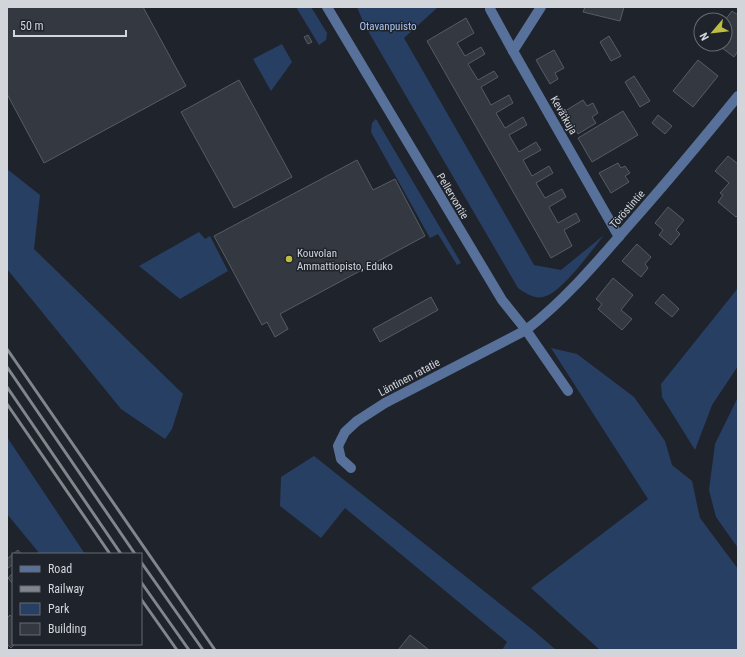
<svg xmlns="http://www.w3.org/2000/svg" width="745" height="657" font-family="'Roboto Condensed',sans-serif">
  <rect width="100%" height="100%" fill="#1f232b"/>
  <g fill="#283f64">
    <polygon points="296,7 311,7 327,33 326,40 319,45"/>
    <path d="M357,7H438L404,38L534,265L561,270L604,235C592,250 561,294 543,297C534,299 525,293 518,288L364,24Z"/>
    <polygon points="282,44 292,62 271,91 253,59"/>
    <polygon points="376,119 461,263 457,265 438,234 430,238 371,132 372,123"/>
    <polygon points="7,169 40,195 34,249 183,394 172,429 165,439 121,409 7,269"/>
    <polygon points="199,232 205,239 210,236 228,271 180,299 139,266"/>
    <polygon points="738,288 738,366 712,405 695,450 662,397 661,384"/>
    <polygon points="551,348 577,354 634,397 665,441 672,465 692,481 700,518 738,569 738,650 600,650 531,588 648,499"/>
    <polygon points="738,397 738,548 716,517 709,490 715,444"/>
    <polygon points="7,437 85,554 40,554 7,514"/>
    <polygon points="314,456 533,630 556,650 502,650 507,642 345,508 321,538 280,506 281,477"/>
  </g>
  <g fill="#343941" stroke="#565c65">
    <polygon points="7,7 143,7 186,86 44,163 7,94"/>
    <polygon points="585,7 624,7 620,21 583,12"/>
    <polygon points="732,11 738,15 738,51 734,57 717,44 725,44 725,20"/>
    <polygon points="466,18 474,33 457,43 465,56 481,47 485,54 468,64 478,80 494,71 498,77 481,87 491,105 509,95 513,103 496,113 505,128 523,117 527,125 509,135 519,152 536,142 541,150 523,160 532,176 549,166 553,173 536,183 545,198 562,189 566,197 549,207 558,223 576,213 580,221 564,230 572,246 551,258 427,41"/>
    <polygon points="308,35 312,42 308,44 304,37"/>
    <polygon points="609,36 621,56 611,61 600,42"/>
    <polygon points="554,50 564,68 555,73 558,79 550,84 536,60"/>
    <polygon points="698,60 718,76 693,107 673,91"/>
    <polygon points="634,76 650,101 640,107 625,82"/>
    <polygon points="239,80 292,177 234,208 181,112"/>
    <polygon points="583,100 587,106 593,103 598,113 592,117 596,123 578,134 565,111"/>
    <polygon points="623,111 638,135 592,162 578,138"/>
    <polygon points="658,115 672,126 665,134 652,123"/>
    <polygon points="728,156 738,164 738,215 736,217 718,202 723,195 720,193 729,183 715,171"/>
    <polygon points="357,160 373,190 395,179 425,236 280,314 288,329 275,337 267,322 262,325 214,236"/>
    <polygon points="618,163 621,168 625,166 630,173 625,176 629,182 611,193 599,173"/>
    <polygon points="668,207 684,220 676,230 680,234 671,245 659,235 663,230 655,223"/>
    <polygon points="637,244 651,257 645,264 648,268 641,277 622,261"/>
    <polygon points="613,278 633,295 621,310 632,319 622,330 598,309 602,304 596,299"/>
    <polygon points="663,294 679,309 672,317 655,303"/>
    <polygon points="431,297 438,310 380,342 373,329"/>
    <polygon points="18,550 21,554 13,554 13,564 7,569 7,559"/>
    <polygon points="13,573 13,584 8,578"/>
    <polygon points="10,615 13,618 13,644 15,644 11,648 7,644 7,618"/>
    <polygon points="410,635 429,650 398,650"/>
  </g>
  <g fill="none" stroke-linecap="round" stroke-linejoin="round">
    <g stroke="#57719b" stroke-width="10">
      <polyline points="327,7 502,300 526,330 568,391"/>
      <polyline points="541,7 513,51 619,237"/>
      <polyline points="490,9 513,51"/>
      <path d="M351,468L341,459L338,446L345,432L357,421L385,403L526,330C565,300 598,261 630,224C667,182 703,139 738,96"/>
    </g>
    <g stroke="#81858c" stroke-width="3">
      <polyline points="7,349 215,650"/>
      <polyline points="7,367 135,554"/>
      <polyline points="7,387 121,554"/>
      <polyline points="7,404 110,554"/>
      <polyline points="141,562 203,650"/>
      <polyline points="141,582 189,650"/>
      <polyline points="141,599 177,650"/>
    </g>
  </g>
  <circle fill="#bebf42" stroke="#1f232b" stroke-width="1.5" cx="289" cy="259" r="4"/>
  <g text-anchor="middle" stroke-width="3" stroke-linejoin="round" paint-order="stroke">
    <g font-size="11" fill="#a5c5f7" stroke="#1f232b">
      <text x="388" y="30">Otavanpuisto</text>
    </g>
    <g font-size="11" fill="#d2d6db" stroke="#1f232b">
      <text transform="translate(564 115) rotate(60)" y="4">Kevätkuja</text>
      <text transform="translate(453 196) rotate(59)" y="4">Pellervontie</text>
      <text transform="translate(627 209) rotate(-49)" y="4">Töröstintie</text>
      <text transform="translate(409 377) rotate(-28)" y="4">Läntinen ratatie</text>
    </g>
    <g font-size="11" fill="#d2d6db" stroke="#1f232b" text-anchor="start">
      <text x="297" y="257">Kouvolan<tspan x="297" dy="13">Ammattiopisto, Eduko</tspan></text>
    </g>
  </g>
  <rect width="745" height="657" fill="none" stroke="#d2d6db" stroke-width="16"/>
  <rect x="12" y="553" width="130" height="92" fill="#1f232b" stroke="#676b71"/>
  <rect x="20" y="566" width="20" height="6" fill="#57719b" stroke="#676b71"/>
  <text x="48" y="573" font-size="12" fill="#d2d6db">Road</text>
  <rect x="20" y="586" width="20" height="6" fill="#81858c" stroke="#676b71"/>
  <text x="48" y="593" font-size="12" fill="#d2d6db">Railway</text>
  <rect x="20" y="603" width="20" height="12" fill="#283f64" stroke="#676b71"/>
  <text x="48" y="613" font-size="12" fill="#d2d6db">Park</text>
  <rect x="20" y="623" width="20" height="12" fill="#343941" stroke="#676b71"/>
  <text x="48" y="633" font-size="12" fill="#d2d6db">Building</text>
  <g transform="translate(713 32) rotate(242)"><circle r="19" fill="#1f232b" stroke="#676b71"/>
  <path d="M0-3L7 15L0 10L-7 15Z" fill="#bebf42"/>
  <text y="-6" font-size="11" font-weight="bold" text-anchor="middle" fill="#d2d6db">N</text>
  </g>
  <path d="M14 30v6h112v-6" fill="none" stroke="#d2d6db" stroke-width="2"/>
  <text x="20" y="30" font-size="12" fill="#d2d6db" stroke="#1f232b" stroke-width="3" paint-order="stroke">50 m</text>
</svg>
